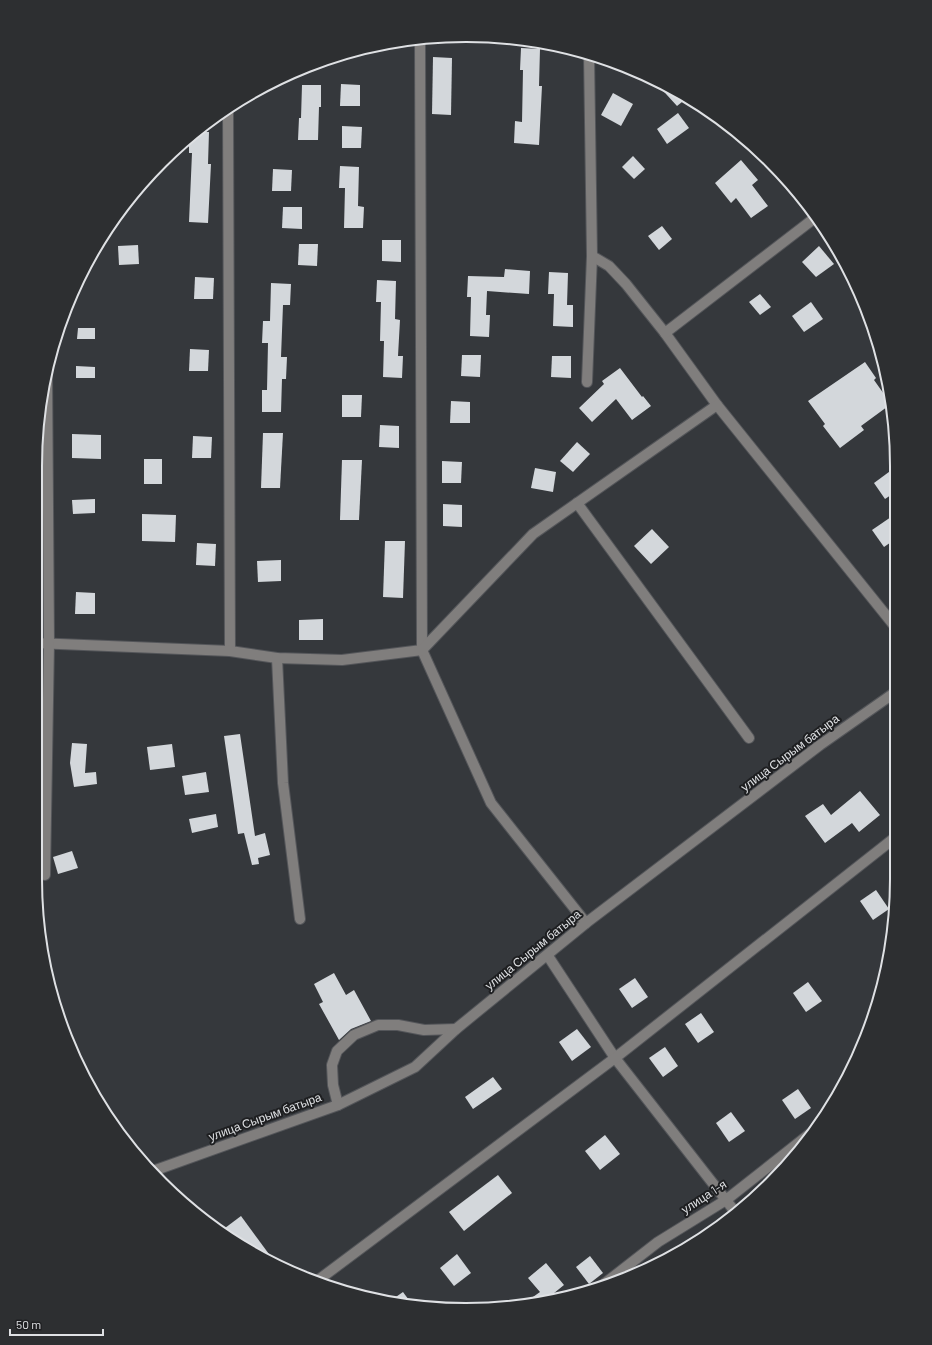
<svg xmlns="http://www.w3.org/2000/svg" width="932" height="1345" font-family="Barlow,sans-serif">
  <rect width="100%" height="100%" fill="#35383c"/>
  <g fill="#d3d7db">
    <polygon points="521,48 540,49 539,86 542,86 539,145 514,143 515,121 522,122 523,70 520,70"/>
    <polygon points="433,57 452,58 451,115 432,114"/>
    <polygon points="657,82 685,97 687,98 677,106 656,83"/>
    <polygon points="341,84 360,85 360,106 340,106"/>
    <polygon points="302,85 321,85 321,107 319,107 318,140 298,140 299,118 301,118"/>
    <polygon points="613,93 633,104 621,126 601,115"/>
    <polygon points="678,113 689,128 667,144 657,129"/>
    <polygon points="342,126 362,127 361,148 342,148"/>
    <polygon points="197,132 209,132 208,164 211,164 208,223 189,222 192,153 189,153 189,138"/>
    <polygon points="633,156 645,169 634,179 622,167"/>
    <polygon points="741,160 758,180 752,185 768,206 751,218 736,198 731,203 715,183"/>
    <polygon points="340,166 359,167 358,206 364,207 363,228 344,228 345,188 339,188"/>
    <polygon points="273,169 292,170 291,191 272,191"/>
    <polygon points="283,207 302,207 302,229 282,228"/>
    <polygon points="662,226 672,239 659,250 648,236"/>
    <polygon points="382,240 401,240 401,262 382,261"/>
    <polygon points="299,244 318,244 317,266 298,265"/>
    <polygon points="138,245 139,264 119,265 118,246"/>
    <polygon points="819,246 834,264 816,277 802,262"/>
    <polygon points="505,269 530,271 529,294 487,291 486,315 490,315 489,337 470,336 471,297 467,297 468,276 504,277"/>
    <polygon points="549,272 568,273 567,305 573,305 573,327 553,326 554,294 548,294"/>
    <polygon points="195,277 214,278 213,299 194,299"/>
    <polygon points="377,280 396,281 395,319 400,320 398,356 403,356 402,378 383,377 384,341 380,341 381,302 376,302"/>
    <polygon points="271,283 291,284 290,305 283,305 281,357 287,357 286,379 282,379 281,412 262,412 262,390 267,390 268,343 262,343 263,321 270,321"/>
    <polygon points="760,294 771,307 760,315 749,302"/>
    <polygon points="811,302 823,319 804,332 792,316"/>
    <polygon points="78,328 95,328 95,339 77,339"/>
    <polygon points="190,349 209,350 208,371 189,371"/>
    <polygon points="462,355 481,355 480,377 461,376"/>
    <polygon points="552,356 571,356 571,378 551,377"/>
    <polygon points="865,362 876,378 874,380 891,404 861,426 864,430 840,448 823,426 825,424 808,401"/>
    <polygon points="76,366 95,367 95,378 76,378"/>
    <polygon points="620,368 642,397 643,396 651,406 632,420 616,399 592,422 579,408 604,384 602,381"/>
    <polygon points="342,395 362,395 361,417 342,417"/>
    <polygon points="451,401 470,402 470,423 450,423"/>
    <polygon points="380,425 399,426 399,448 379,447"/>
    <polygon points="263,433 283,433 280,488 261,488"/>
    <polygon points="72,434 101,435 101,459 72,458"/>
    <polygon points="193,436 212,437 211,458 192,458"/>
    <polygon points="577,442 590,454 573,472 560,461"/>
    <rect x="144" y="459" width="18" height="25"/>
    <polygon points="342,460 362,460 359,520 340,520"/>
    <polygon points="442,461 462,462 461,483 442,483"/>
    <polygon points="535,468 556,472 553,492 531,488"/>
    <polygon points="893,469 897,475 897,491 885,499 874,483"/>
    <polygon points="95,499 95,513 73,514 72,500"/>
    <polygon points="443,504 462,505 462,527 443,526"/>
    <polygon points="142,514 176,515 175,542 142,541"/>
    <polygon points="891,517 897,525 897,538 884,547 872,530"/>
    <polygon points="652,529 669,547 651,564 634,546"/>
    <polygon points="385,541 405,541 403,598 383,597"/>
    <polygon points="197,543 216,544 215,566 196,565"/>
    <polygon points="281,560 281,581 258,582 257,561"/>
    <polygon points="76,592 95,593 95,614 75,614"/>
    <polygon points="323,619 323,640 299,640 299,620"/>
    <polygon points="240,734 255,836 265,833 270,855 258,858 259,864 252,865 244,833 238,834 224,736"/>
    <polygon points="72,743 87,744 85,773 96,772 97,784 74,787 70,763"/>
    <polygon points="172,744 175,767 150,770 147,747"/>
    <polygon points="206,772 209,792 185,795 182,776"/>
    <polygon points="860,791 880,815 859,832 852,823 825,843 805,816 823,804 831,815"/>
    <polygon points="216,814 218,827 192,833 189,819"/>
    <polygon points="72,851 78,868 58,874 53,857"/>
    <polygon points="876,890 889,909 873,920 860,901"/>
    <polygon points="334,973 346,995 354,990 371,1021 351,1029 339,1040 319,1004 323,1002 314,984"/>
    <polygon points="635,978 648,997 632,1008 619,989"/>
    <polygon points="808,982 822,1001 806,1012 793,993"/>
    <polygon points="701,1013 714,1032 698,1043 685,1024"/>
    <polygon points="577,1029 591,1047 572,1061 559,1042"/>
    <polygon points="665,1047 678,1066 663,1077 649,1058"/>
    <polygon points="493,1077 502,1089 473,1109 465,1097"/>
    <polygon points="798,1089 811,1108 795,1119 782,1100"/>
    <polygon points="731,1112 745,1131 729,1142 716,1123"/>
    <polygon points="605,1135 620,1154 600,1170 585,1151"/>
    <polygon points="498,1175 512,1193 464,1231 449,1212"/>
    <polygon points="241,1216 277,1265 250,1252 221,1231"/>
    <polygon points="457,1254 471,1273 454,1286 440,1268"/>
    <polygon points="590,1256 603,1273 589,1284 576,1267"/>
    <polygon points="546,1263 564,1285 543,1302 523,1304 540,1292 528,1278"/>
    <polygon points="403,1292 414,1307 390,1301"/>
  </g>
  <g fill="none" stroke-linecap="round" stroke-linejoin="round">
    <g stroke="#54565a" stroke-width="12">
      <g id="minor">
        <polyline points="420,40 422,650 491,803 586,923"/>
        <polyline points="228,107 230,651"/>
        <polyline points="592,256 609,266 626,284 665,333 717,405 897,629"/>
        <polyline points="665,333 816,217"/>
        <polyline points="587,382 592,256 589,55"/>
        <polyline points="577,503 749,738"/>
        <polyline points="35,643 230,651 277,658 342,660 422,650 533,534 717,405"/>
        <polyline points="277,658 283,783 300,919"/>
        <polyline points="45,875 49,643 47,368"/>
        <polyline points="548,956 615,1058 736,1213"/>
        <polyline points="338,1105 333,1085 332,1065 337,1051 354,1035 378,1025 398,1025 424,1030 456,1029"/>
        <polyline points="153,1171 338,1105 415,1067 456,1029 586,923 820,745 897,691"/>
        <polyline points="317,1281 615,1058 897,836"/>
        <polyline points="604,1284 658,1242 726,1200 816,1129"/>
      </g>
    </g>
    <use href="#minor" stroke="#807e7d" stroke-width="10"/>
  </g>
  <g text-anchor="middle" stroke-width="4" stroke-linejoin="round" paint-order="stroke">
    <g font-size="12" fill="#dfe1e4" stroke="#1e1f21">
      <text transform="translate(790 753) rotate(-37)" y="4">улица Сырым батыра</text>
      <text transform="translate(533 950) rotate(-39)" y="4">улица Сырым батыра</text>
      <text transform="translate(265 1117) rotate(-20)" y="4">улица Сырым батыра</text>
      <text transform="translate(704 1197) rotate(-33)" y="4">улица 1-я</text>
    </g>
  </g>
  <path d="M0 0H932V1345H0ZM466 42H466A424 424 0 0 1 890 466V879A424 424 0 0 1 466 1303H466A424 424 0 0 1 42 879V466A424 424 0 0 1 466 42Z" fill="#2d2f31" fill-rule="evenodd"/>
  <path fill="none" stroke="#dfe1e4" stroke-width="2" d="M466 42H466A424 424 0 0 1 890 466V879A424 424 0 0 1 466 1303H466A424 424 0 0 1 42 879V466A424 424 0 0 1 466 42Z"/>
  <path d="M10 1329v6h93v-6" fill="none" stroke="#dfe1e4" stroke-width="2"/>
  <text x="16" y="1329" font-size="12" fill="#dfe1e4" stroke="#1e1f21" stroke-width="3" paint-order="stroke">50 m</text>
</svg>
